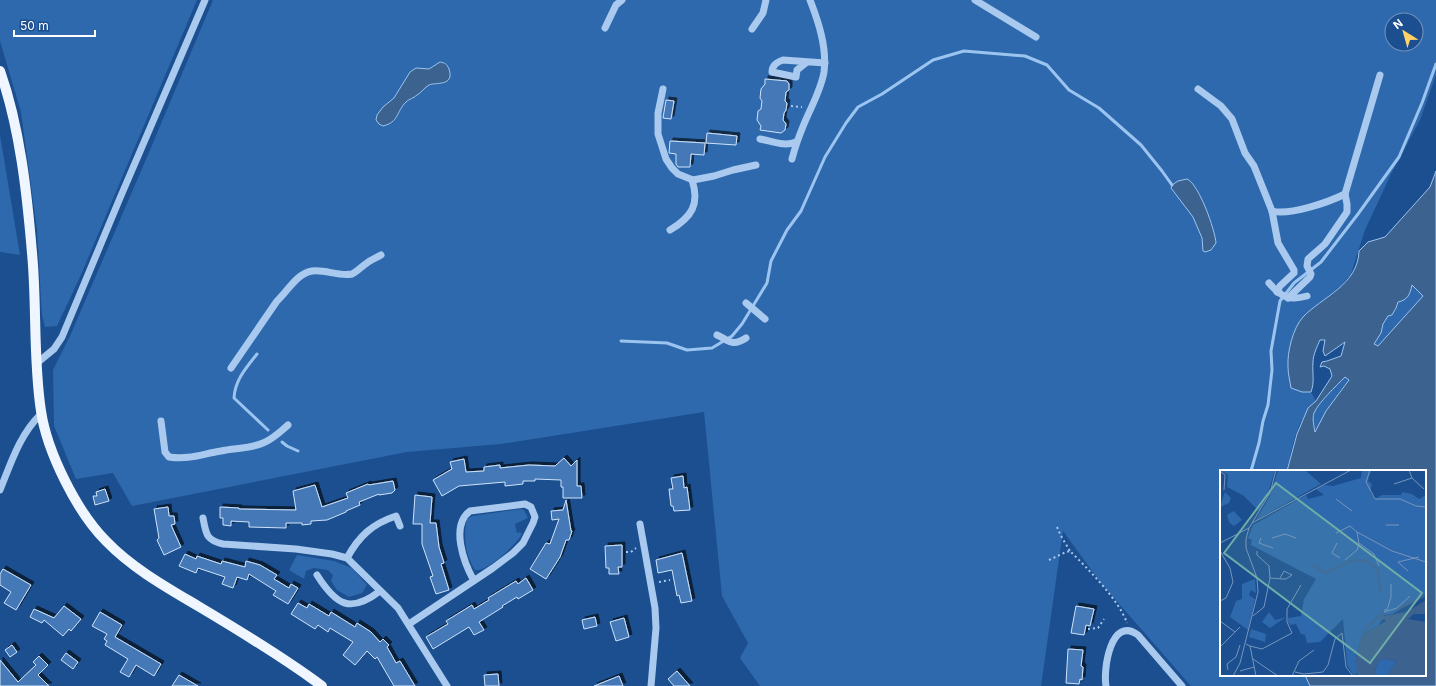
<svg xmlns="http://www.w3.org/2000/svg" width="1436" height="686" font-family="Inter,sans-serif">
  <defs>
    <filter id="shadow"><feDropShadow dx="3" dy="-3" stdDeviation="0" flood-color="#0009"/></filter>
  </defs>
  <rect width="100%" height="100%" fill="#1b4f8f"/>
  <g fill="#2e69ad" fill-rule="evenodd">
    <polygon points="0,0 197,0 80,277 57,326 45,327 42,315 37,230 21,112 0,41"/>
    <path d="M213,0H1436V75L1420,120L1391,174L1365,230L1351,274L1340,287L1302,318L1295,330L1290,349L1302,392H1311L1316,401C1297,418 1292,448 1287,471H1221V675H1305L1310,686H1191L1100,582L1063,531L1041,686H760L740,658L748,643L722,596L704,412L501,444L407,452L132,506L113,473L76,479L54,426L53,370L70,336L147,157ZM1392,20H1416V44H1392Z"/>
    <polygon points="0,135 20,255 0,252"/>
    <polygon points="1412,284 1424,296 1378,346 1374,344 1381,333 1383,324 1388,316 1396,308 1398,302"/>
    <path d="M1345,377L1349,379L1326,411L1315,433C1314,427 1312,419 1314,414C1318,404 1337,384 1345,377Z"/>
    <path d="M521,509L524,510L528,518L515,524L517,533L520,532L522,534C516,545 487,572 475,570C465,555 463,535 467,519L472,516Z"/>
    <polygon points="297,555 334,561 352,568 367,585 362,593 349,597 337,590 331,581 333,575 328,570 314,568 306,571 304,579 289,570"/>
  </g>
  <g fill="#3c6290" stroke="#9cc4f0" fill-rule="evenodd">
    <path d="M440,62C445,63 447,64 449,69C455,87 435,82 429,85C425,87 421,93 417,95C414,98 409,99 406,102C396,112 399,122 383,126L379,124L376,120L377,115L383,107L394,98L410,72L416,68L429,69Z"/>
    <path d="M1436,171V686H1310L1305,675H1425V471H1287L1297,434L1308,408L1316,401L1332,376L1330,369L1324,366L1320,367L1322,362L1327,361L1341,356L1345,342L1325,356L1323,351L1325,340H1320C1317,347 1313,355 1313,362C1312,374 1315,381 1311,392H1302L1291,388C1290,381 1288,374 1288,367C1287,352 1293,328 1303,317C1322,297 1358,285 1359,251L1368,242L1385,237L1430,187ZM1412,285L1423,296L1378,346L1374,344L1381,333L1383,324L1388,316L1392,315L1396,308L1398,302C1408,300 1410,294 1412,285ZM1345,377L1349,380L1326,411L1315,432C1314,426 1312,419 1314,413C1318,403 1337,385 1345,377Z"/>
    <path d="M1187,179C1199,184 1215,230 1216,243L1211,250L1205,252L1203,251L1202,238L1193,217L1171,188L1172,185L1178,181Z"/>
  </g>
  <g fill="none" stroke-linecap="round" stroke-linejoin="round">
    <g stroke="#9cc4f0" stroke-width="3">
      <polyline points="621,341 667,343 687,350 712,348 732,336 742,324 767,283 771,261 787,230 801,211 825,157 846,123 858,107 882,94 933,60 964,51 1025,56 1047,65 1069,90 1099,108 1141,145 1162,171 1172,185"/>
      <path d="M257,354C246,368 235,380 234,398L268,430"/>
      <polyline points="282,442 287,446 298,451"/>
      <polyline points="1251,471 1259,443 1263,421 1268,405 1272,370 1271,351 1280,301 1294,283 1321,262 1358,214 1399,157 1422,103 1436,64"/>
    </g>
  </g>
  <g fill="#4478b7" stroke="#cfe3fa" filter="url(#shadow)">
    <polygon points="765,79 787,81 789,84 789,90 786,92 785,101 787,103 786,110 784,113 783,120 786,124 785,130 781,133 760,130 761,126 757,120 758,111 761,109 762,101 760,98 761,89 765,84"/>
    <polygon points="666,100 674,101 671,119 663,118"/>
    <polygon points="707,133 737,136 736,145 706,143"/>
    <polygon points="670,141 705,143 704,155 691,154 690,167 678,167 676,164 676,154 669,153"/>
    <polygon points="564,458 571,466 577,460 577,486 581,486 582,498 563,498 563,487 561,487 561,480 535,479 535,481 523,481 523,484 505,486 505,482 459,486 442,496 433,480 452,469 450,462 464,459 466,472 484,471 484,467 500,465 500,468 529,465 555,466"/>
    <polygon points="683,476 684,488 687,487 690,510 674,511 673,506 671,506 669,489 673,489 671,478"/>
    <polygon points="393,481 395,490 392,493 379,495 379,494 359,502 360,505 346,511 346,512 327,520 311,521 311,524 302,525 302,523 286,523 286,528 249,527 249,522 231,521 231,526 223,525 223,518 220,518 220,507 239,508 239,509 296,510 293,491 315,485 322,507 348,498 346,493 368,484 369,485"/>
    <polygon points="105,489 109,501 95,505 93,496 97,496 96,492"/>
    <polygon points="415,495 432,497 430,523 436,523 439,547 444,563 441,564 449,590 436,594 430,577 433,576 422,544 422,524 413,524"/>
    <polygon points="566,500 571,531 572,531 569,540 566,540 560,557 546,579 530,569 546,543 550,544 559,519 552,520 551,511 563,510"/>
    <polygon points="168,507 169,516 174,516 175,524 171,525 181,547 164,555 157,540 159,538 154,509"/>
    <polygon points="622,545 622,567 618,567 619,574 609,574 609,568 606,568 605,546"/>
    <polygon points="682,553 692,601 681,603 679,595 677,596 672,570 658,573 656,560"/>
    <polygon points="185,554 196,559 197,556 221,564 222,561 245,567 246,561 260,565 277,575 274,579 289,588 291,584 298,588 288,604 273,595 276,591 249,574 247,580 237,577 233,588 222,584 225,577 198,568 196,573 179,566"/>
    <polygon points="3,569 31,585 16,610 4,603 11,592 0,585 0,574"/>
    <polygon points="526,578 533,590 518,599 517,597 502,606 503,607 479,622 484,630 474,635 469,627 433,649 426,637 448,624 446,621 472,605 474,609 489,600 488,598 516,581 518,584"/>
    <polygon points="298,603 307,608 309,604 329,616 331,612 355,627 357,623 371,632 380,642 383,639 389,645 387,647 396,663 400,661 415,686 394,686 377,657 375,659 367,651 355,665 343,655 353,642 330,628 328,632 318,625 315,629 291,614"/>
    <polygon points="64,606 81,619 71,631 69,629 63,636 44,620 42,623 30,617 34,609 54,618"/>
    <polygon points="1076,606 1094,609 1090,626 1086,625 1084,635 1071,633"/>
    <polygon points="100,612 122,625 115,637 161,664 154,676 136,665 129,677 120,672 128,659 105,645 107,641 104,639 107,634 92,626"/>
    <polygon points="595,617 597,626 584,629 582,620"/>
    <polygon points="624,618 629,637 616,641 610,622"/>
    <polygon points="12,645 17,652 10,657 5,650"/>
    <polygon points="1068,649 1083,650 1081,666 1083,667 1082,680 1080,679 1079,684 1066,683"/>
    <polygon points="66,653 78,662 73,669 61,660"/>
    <polygon points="39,656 48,665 38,675 49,686 0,686 0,660 18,682 36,665 33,662"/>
    <polygon points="677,671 690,686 674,686 668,679"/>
    <polygon points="498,674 499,686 485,686 484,675"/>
    <polygon points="179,675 198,686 172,686"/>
    <polygon points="619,676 623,686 594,686"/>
  </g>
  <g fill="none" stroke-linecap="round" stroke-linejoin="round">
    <g stroke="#a9c9ee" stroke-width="2" stroke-dasharray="2 3" stroke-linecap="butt">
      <polyline points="791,106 802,107"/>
      <polyline points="1057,527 1061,536 1070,551"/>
      <polyline points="626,552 631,552 636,548"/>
      <path d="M1049,560L1066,552L1070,551C1088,569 1119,600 1127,623"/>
      <polyline points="659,582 670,580"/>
      <polyline points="1088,629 1098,628 1104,619"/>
    </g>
    <g stroke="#a9c9ee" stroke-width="7">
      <polyline points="975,0 1036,37"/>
      <polyline points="605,28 616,5 622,0"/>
      <polyline points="752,29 763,13 766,0"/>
      <path d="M807,62L797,70L796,77L772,72C772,65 777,62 783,60L825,63"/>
      <polyline points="663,89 658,113 658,134 666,159 672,168 678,174 693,180 714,176 733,170 756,165"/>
      <polyline points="1198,89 1221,106 1232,119 1245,153 1254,166 1272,211 1278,243 1294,270 1294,273 1280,286 1277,292"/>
      <path d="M760,139C772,141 784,147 796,142"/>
      <path d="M792,159C795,147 799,136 804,124C811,107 821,90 824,72C827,48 819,23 810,0"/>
      <path d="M1272,211C1289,216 1329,202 1345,194"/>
      <path d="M670,230C692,217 700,204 692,180"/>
      <path d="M1269,283C1281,297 1289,301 1307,296"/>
      <polyline points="1288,298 1310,277 1311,274 1307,266 1308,259 1325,244 1347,212 1347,204 1345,194 1380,75"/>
      <polyline points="746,303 765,319"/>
      <path d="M717,335C730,341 732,347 746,338"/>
      <polyline points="37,363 54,349 62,337 120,198 205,0"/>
      <path d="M231,368L277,301C288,291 296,274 312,271C325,269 339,277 352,274C357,272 362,266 367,263C371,260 376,258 381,255"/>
      <path d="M161,421L165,452L169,457C189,460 202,454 221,451C234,448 250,449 263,443C273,439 280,432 288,425"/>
      <path d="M0,490C11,463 20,434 41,414"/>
      <path d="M203,518C206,534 206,540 223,544L296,549L332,554L347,558L398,608L447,686"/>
      <polyline points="640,524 655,608 656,628 651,686"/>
      <path d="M347,558C359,536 372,524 396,516L400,526"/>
      <path d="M317,575C336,605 350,614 380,591"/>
      <path d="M409,624L493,568L513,553L523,543L533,523L535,517L531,507L525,504L470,511C450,526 464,563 474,581"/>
      <path d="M1106,686C1103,669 1111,615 1138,635L1182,686"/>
    </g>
    <path stroke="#f0f6ff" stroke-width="10" d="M0,71C20,128 27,193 32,253C37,305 33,360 41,411C47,452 77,512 106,541C132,568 166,587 198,606C240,631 283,657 322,686"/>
  </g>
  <g transform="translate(1220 470)">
    <rect width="206" height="206" fill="#1b4f8f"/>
    <path d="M0,0H55L49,20L39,41L24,26L7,17L8,5ZM58,0H85L101,14L36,50L50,26ZM142,0H156H151L148,11L152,14L150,22L155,29L162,25H181L182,22L192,24L199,29L206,25V124L172,144L164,145L159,155L142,165L136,188L138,202L134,206L127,195L123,149L100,172L87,173L85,165L81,164L76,154L70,155L68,152V148L81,146L84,129L96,109L31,75L32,70L28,68L33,55L86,25L88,29L104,25L96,19L104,15L113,16L141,8ZM5,22L11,28L9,33L0,37ZM14,41L22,50L14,56L9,52L7,45ZM35,109L36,123L31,120L29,125L35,129L28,160L10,147L16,131L22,129V114ZM49,142L55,150L66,147L50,158L42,152ZM31,159L46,164L45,172L29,167ZM164,188L171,191L177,190L167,206H154L157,193Z" fill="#2e69ad"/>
    <path d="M206,130V144H194L188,149L206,152V206H167L177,190L171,191L164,188L157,193L154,206H137L136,188L142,165L166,151L164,149L158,153L163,146L187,142Z" fill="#3c6290"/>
    <path fill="none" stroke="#3c6290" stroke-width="2" d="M93,95L105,103L133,90L146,91L158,100L161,122M178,139L206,125M144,164L147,157L163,142"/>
    <path fill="none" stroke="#7695bc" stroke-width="1" d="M150,0L146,12L155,29H180L196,36L206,37M189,0L192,8L204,19M0,1L5,5L4,20M174,14L192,8M116,29L132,41M32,53L131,0M166,55H179M137,62L172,81L206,92M116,63L130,56L137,62L139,74L137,80L125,90M41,68L39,73L53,78M52,68L65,64L76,68M0,73L29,58M117,73L112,83L120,88M139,73L154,84L159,96M0,81L10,98L13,112L6,128L0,131M188,101L178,92L199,87M50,108L63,109H66L72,105L64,101L60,108M164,140H167L171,127V114M164,142L177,138L190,126M33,146L44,137L50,108L49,96L37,85V81M0,151L15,162M26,174L30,176L36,206M30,176L42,179L72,163L67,152V139L81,115M0,177L20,157M33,189L58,206M8,200L7,194L16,187L20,175M20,201L34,197M75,202L84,204L103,202L108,195L115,169L122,163L126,197L133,206M13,206L20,193L38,122L37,108L26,78V69L29,58L50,23L56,0M72,206L79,191L94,180"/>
    <path fill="#6fada8" fill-opacity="0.15" stroke="#6fada8" stroke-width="2" d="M56,13L202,123L150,193L4,83Z"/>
    <rect width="206" height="206" fill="none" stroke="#fff" stroke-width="2"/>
  </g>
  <g transform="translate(1404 32) rotate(323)"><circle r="19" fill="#1b4f8f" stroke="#7695bc"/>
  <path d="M0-3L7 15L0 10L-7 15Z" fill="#ffd166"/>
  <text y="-6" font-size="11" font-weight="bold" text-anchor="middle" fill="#ffffff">N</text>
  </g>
  <path d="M14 30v6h81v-6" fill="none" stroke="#ffffff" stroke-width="2"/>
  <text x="20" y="30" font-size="12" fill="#ffffff" stroke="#1b4f8f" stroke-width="3" paint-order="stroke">50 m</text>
</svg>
